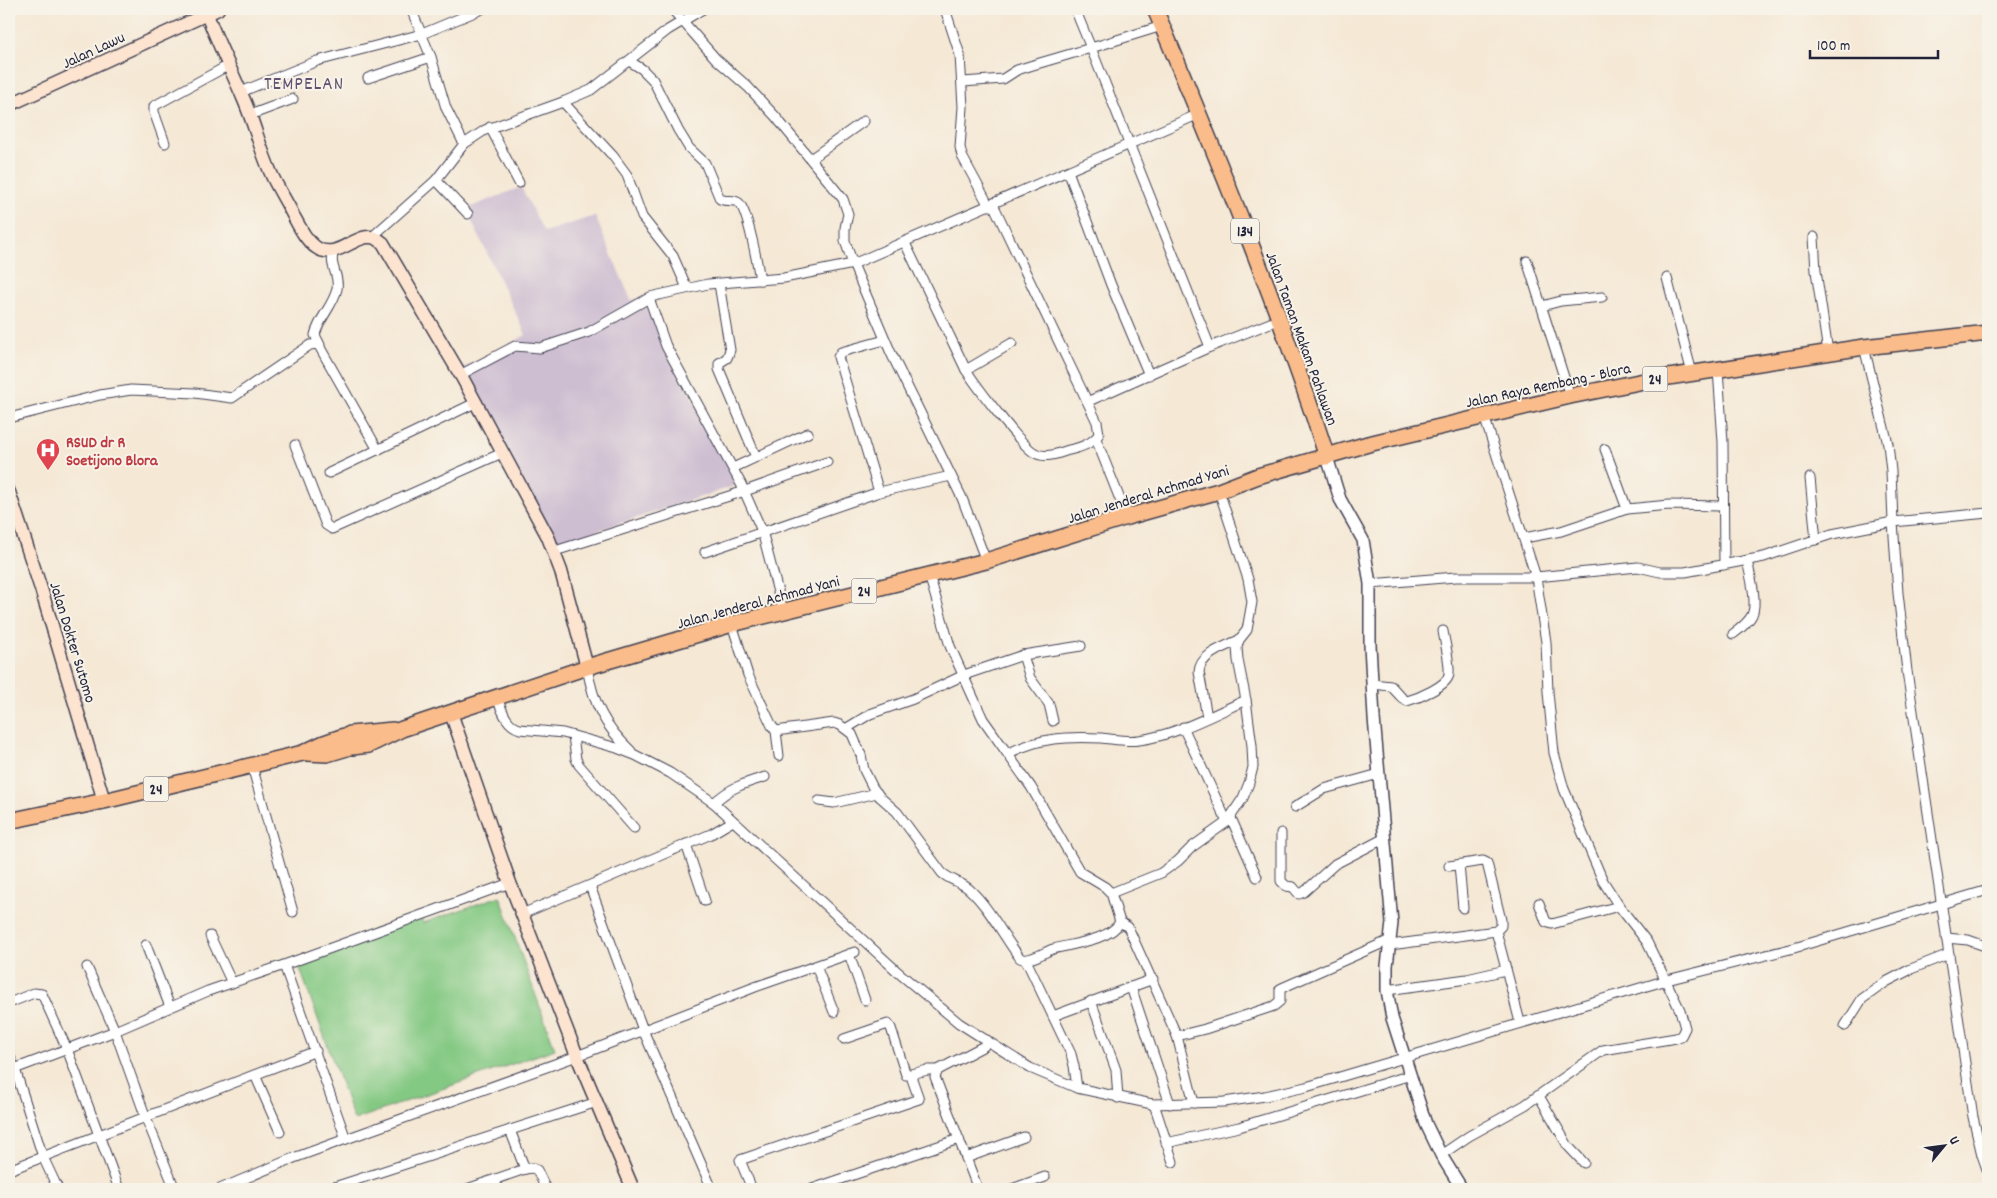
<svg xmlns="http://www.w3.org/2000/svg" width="1997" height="1198" font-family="Dekko,sans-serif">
  <rect width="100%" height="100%" fill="#f7f3e8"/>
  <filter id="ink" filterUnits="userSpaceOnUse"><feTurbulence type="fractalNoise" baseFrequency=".02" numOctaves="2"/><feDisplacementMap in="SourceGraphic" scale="10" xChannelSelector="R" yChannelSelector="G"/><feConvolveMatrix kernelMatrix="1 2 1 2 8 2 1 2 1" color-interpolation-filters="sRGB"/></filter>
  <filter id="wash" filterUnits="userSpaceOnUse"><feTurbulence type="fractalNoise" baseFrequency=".0096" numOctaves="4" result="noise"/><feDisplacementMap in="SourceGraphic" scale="20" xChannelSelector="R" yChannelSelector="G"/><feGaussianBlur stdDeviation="1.12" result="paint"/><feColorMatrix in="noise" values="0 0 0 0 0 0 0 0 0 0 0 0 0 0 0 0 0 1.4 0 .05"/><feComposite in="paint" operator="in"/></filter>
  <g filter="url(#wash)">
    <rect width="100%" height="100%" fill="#f5e8d5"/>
    <polygon fill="#cebed1" points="521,187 544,232 595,216 631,300 646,296 664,348 741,484 556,544 463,368 526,335 466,209"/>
    <polygon fill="#84c983" stroke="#53765f" points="500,896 555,1049 354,1120 299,966 373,939 370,931 420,913 423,923"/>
  </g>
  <g filter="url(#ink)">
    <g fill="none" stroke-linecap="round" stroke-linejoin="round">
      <g stroke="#424052" stroke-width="11">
        <g id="minor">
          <polyline points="411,9 431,57 446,108 464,144"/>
          <polyline points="672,9 716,59 748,87 775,116 843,199 848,214 845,228 845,241 853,264 891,353 962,498 986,561"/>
          <polyline points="945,9 960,55 963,107 960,147 962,156 989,206"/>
          <polyline points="1075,9 1091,48 1162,26"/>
          <path d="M629,61L642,69L653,80L678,130L689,148L705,163L720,199C726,202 734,199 739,203C748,211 758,267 760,280"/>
          <polyline points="368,78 431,57"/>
          <polyline points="963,82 1003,79 1017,70 1033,65 1091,48 1210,347"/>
          <polyline points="241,92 317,61 422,34 482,9"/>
          <polyline points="563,102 613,156 627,175 642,217 673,256 687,288"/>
          <polyline points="250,115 293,99"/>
          <polyline points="490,127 519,183"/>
          <polyline points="165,143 154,112 154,106 229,65"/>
          <polyline points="812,158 864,121"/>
          <polyline points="1068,171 1111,285 1149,375"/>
          <polyline points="436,180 468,214"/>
          <polyline points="373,236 436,180 464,144 485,130 563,102 591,90 668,30 703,9"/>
          <polyline points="1814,237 1816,271 1828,352"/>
          <path d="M905,243L966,370C976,385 1021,446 1035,453C1046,459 1059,453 1069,450C1079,448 1093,443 1099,434L1097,422L993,204"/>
          <polyline points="1527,261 1570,396"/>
          <polyline points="1667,278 1692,373"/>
          <polyline points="719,284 730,350 727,358 719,363 719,369 756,457"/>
          <polyline points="1542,306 1561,301 1602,297"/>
          <path d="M320,345L315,335C319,318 333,306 337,289C340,274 328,266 334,251"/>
          <polyline points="1718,369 1723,442 1724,565"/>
          <polyline points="966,370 1012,343"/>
          <polyline points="460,375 515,346 540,348 589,332 649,298"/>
          <polyline points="1089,401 1210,347 1280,319"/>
          <polyline points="9,418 100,395 131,390 195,393 232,398 310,345 318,344 378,450"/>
          <polyline points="1096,439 1127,517"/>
          <polyline points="295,445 326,525 332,529 502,453"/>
          <polyline points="1605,449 1627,509"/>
          <polyline points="733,468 808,433"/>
          <polyline points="329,473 475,403"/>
          <polyline points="1810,478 1816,540"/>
          <polyline points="879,492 838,357 841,352 885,340"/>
          <polyline points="1988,513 1893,522 1898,593 1907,671 1973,1117 1982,1155 1988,1172"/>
          <polyline points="1524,538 1561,531 1627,509 1669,505 1722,506"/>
          <polyline points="555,551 745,491 827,462"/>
          <polyline points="705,552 879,492 951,476"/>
          <polyline points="1370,584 1456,577 1536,577 1638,567 1660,572 1685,572 1764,557 1832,534 1893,522 1891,471 1888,444 1864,347"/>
          <polyline points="783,611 762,531 741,484 666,346 649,298 650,297 708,284 784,278 853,264 1199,114"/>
          <path d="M732,624L748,675L772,726L776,731L834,723L840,725L852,734L861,755L864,770L873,788L880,797L897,812L942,873C950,880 961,882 969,889C990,908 1003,936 1020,958C1029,963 1044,952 1053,949C1071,944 1111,940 1120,922L1111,893L1105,887L1080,872L1031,787L983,719L950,646L929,575"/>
          <path d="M1733,634C1740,629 1748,623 1752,615C1758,602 1750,574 1747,561"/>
          <polyline points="1023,655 1030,678 1049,704 1053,721"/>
          <path d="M587,667C593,703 604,726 631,751"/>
          <path d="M1372,684L1391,686L1402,698L1407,701C1418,698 1448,686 1449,674C1450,661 1445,644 1443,631"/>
          <path d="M497,698C502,710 506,725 520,729L563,733L617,748L635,755L670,773L714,803L899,973L959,1023L1030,1068L1077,1088L1152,1104L1224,1102L1265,1096L1306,1087L1667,980L1794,948L1988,890"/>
          <path d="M1207,717L1199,672C1200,654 1225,647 1239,640"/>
          <polyline points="1183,727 1227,822"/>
          <polyline points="847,728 870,714 913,699 964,675 1023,655 1081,646"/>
          <polyline points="776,731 779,756"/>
          <polyline points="573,736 576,759 579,765 634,828"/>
          <path d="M1009,753C1039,738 1067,736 1101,738C1113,739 1127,742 1139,740C1176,735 1213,715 1246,700"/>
          <polyline points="252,766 293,912"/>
          <polyline points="819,801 834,803 877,793"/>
          <path d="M714,803C729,788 745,783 765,777"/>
          <polyline points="1295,807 1324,789 1379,774"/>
          <polyline points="1231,818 1257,877"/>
          <polyline points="1281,833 1281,881 1286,886 1293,887 1299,894 1304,892 1335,864 1385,838"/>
          <polyline points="686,844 705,901"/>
          <polyline points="1459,865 1463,908"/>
          <polyline points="510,883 284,965 346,1139 577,1056 755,987 855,952"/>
          <polyline points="590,886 643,1030 712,1189"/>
          <polyline points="1111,893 1161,873 1178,861 1192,847 1227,822 1243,798 1249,783 1253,767 1252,746 1246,700 1238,660 1237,647 1239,640 1247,630 1252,602 1248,579 1219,491"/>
          <polyline points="1539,903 1546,922 1552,924 1619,906"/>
          <polyline points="522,914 711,834 733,821"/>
          <polyline points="1120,922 1128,927 1177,1036 1194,1103"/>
          <polyline points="1496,931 1520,1022"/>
          <polyline points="210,936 232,983"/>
          <polyline points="1946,938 1968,940 1988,947"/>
          <polyline points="146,945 170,1007"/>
          <polyline points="1390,945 1496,931 1501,926 1501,920 1487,863 1483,861 1449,866"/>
          <polyline points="849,954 865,1000"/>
          <polyline points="1026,960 1071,1054 1074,1066 1077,1088"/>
          <polyline points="816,966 834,1012"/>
          <polyline points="87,967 115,1031 146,1118 175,1189"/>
          <polyline points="1131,987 1170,1104"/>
          <polyline points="1387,990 1467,979 1506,970"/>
          <polyline points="1091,1001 1116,1070 1118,1098"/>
          <polyline points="9,1003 34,993 42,994 67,1049 119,1189"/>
          <polyline points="1053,1016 1153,979"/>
          <polyline points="1845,1026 1862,999 1886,982 1911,969 1949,954"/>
          <polyline points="1177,1036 1205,1029 1274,1006 1280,1001 1280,989 1284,987 1390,940"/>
          <polyline points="844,1039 888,1024 891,1028 906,1075 928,1070 938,1070"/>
          <polyline points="9,1055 15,1069 43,1157 58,1189"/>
          <polyline points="9,1071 115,1031 208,991 284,965"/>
          <polyline points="255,1075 280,1132"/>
          <polyline points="1539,1096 1568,1146 1584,1163"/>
          <polyline points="1152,1104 1155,1107 1173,1162"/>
          <polyline points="510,1130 525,1169"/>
          <polyline points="1166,1143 1239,1127 1411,1075"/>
          <polyline points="1441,1155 1469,1136 1525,1105 1603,1050 1676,1038 1681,1036 1685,1028 1680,1010 1647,942 1619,906 1603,881 1564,789 1554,753 1548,692 1546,642 1536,577 1484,416"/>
          <polyline points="966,1158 1024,1137"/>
          <polyline points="9,1170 316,1051"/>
          <polyline points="494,1180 498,1189"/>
          <polyline points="220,1189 291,1159 346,1139"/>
          <polyline points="328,1189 597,1102"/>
          <polyline points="467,1189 525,1169 532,1168 537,1170 546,1189"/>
          <polyline points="752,1189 740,1160 919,1099 912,1079"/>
          <polyline points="812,1189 959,1139"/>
          <polyline points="978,1189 935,1077 938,1070 984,1046 987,1040"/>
          <polyline points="1012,1189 1045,1177"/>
        </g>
      </g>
      <g stroke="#424052" stroke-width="14">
        <polyline id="tertiary" points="1327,457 1340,499 1363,540 1370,584 1370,645 1374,718 1392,923 1387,966 1387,990 1392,1018 1426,1124 1441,1155 1462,1189"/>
      </g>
      <g stroke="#424052" stroke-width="15">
        <g id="secondary">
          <path d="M205,9C216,40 231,69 244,100C254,123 260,148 270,171C276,186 286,200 293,215C299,226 306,241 317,248C340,263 362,222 383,243L463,379L548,537L561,571L587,667"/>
          <polyline points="9,105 218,9"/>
          <polyline points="9,492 42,592 104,801"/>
          <polyline points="451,713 510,883 577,1056 633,1189"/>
        </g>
      </g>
      <g stroke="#424052" stroke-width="18">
        <path id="primary" d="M1155,9C1217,156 1278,305 1327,457"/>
      </g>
      <g stroke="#424052" stroke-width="18">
        <g id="trunk">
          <polyline points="350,734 393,730"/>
          <polyline points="352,747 369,745 402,729 587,667 732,624 986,561 1127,517 1219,491 1258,476 1368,444 1570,396 1649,380 1864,347 1988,333"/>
          <polyline points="307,753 327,754 347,748"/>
          <polyline points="9,821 104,801 303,753 324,743 344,736"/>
        </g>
      </g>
      <use href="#minor" stroke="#fff" stroke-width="9"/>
      <use href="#tertiary" stroke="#fff" stroke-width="11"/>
      <use href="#secondary" stroke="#fde4d0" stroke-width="12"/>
      <use href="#primary" stroke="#f9bc8a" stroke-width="15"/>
      <use href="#trunk" stroke="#f9bc8a" stroke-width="15"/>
    </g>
  </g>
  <defs>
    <g id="hospital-pin" transform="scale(1.25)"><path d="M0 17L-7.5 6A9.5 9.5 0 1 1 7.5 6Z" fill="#e0444e" stroke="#f7f3e8"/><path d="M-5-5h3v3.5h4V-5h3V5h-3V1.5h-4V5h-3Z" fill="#fff"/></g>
  </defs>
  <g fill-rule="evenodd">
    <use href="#hospital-pin" x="48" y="450"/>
  </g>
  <g text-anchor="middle" stroke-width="4" stroke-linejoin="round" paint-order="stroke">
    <g fill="#f7f3e8" stroke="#62616f" stroke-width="1">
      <rect x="1231" y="218.5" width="28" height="25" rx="4"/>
      <rect x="1642.5" y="366.5" width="25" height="25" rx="4"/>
      <rect x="851.5" y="578.5" width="25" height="25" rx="4"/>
      <rect x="143.5" y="776.5" width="25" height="25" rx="4"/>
    </g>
    <g font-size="15" font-weight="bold" fill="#22223b">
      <text x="1245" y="236">134</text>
      <text x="1655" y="384">24</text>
      <text x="864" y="596">24</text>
      <text x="156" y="794">24</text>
    </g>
    <g font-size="16" fill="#22223b" stroke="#f7f3e8">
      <text transform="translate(93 49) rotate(-25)" y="6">Jalan Lawu</text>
      <text transform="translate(1303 338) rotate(70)" y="6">Jalan Taman Makam Pahlawan</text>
      <text transform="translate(1548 384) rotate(-12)" y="6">Jalan Raya Rembang - Blora</text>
      <text transform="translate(1148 493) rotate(-17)" y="6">Jalan Jenderal Achmad Yani</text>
      <text transform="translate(758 601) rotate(-15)" y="6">Jalan Jenderal Achmad Yani</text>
      <text transform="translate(74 642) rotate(73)" y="6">Jalan Dokter Sutomo</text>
    </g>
    <g font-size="16" font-weight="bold" fill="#be3a42" stroke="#f7f3e8" text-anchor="start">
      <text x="66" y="447">RSUD dr R<tspan x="66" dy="18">Soetijono Blora</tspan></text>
    </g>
    <g font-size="19" letter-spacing="1" fill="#625271" stroke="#f7f3e8">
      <text x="304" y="89">TEMPELAN</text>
    </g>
  </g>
  <rect width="1997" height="1198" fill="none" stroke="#f7f3e8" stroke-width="30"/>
  <g transform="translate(1944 1146) rotate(61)" stroke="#f7f3e8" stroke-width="4" paint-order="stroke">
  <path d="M0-4L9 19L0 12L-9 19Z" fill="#22223b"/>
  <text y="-8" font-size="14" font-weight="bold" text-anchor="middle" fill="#22223b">U</text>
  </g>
  <path d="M1810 50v8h128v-8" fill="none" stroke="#22223b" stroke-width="2.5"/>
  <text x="1817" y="50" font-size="15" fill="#22223b" stroke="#f7f3e8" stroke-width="4" paint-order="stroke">100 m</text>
</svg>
